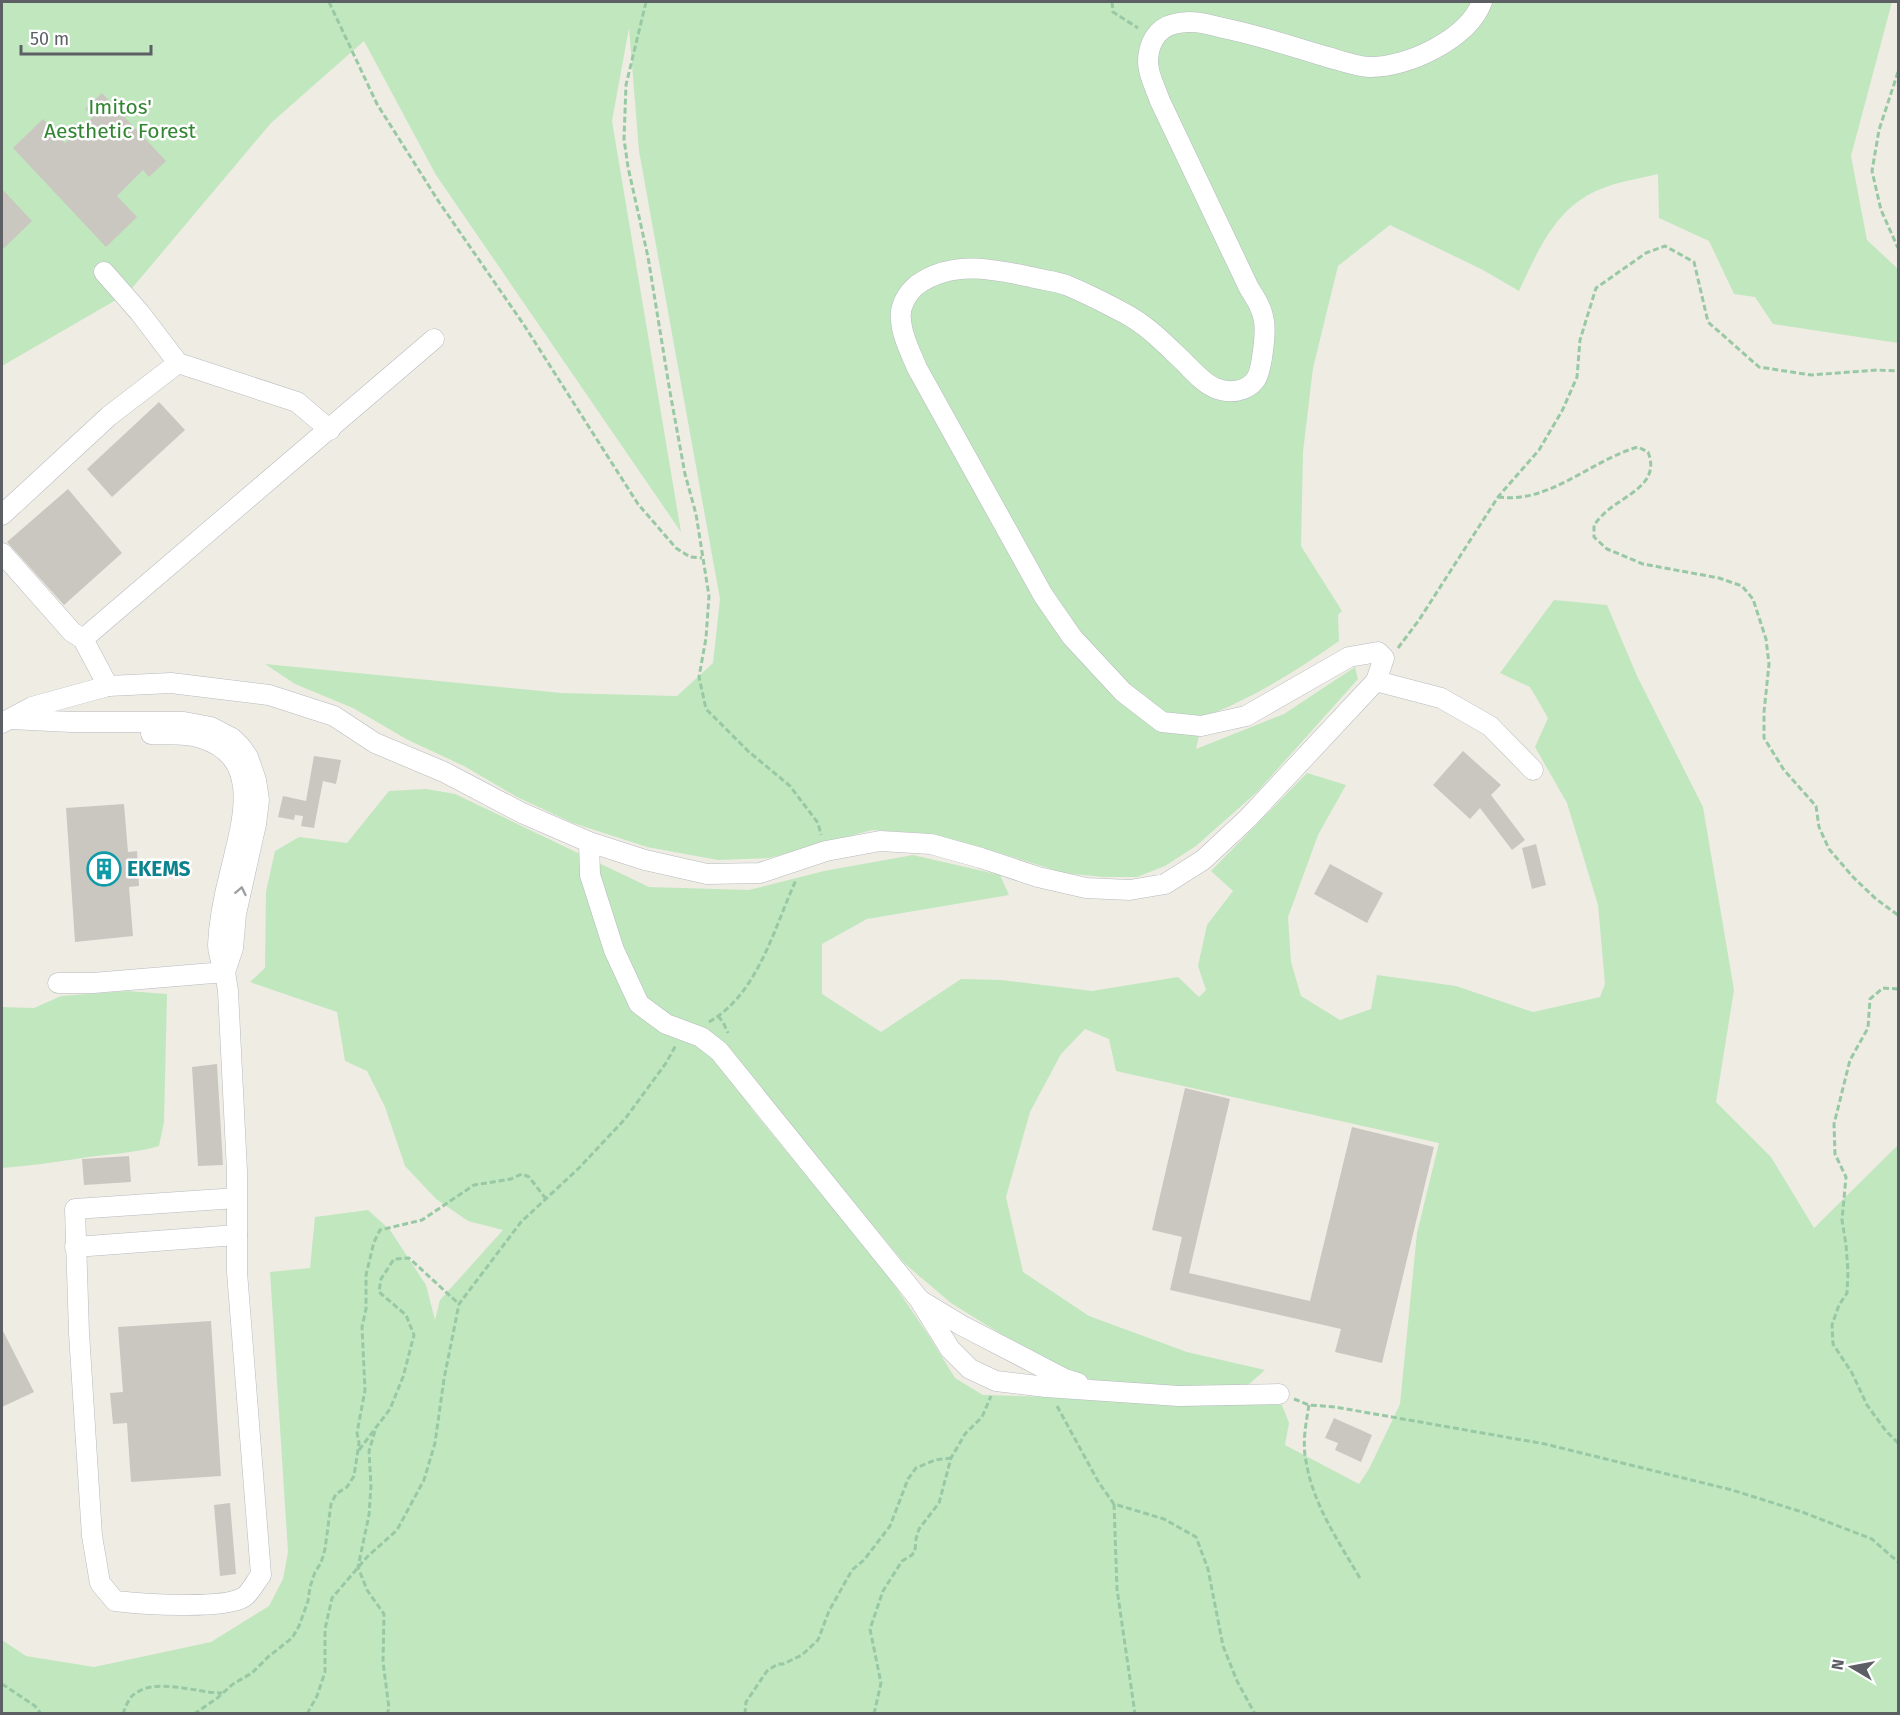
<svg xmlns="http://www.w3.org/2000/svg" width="1900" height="1715" font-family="'Fira Sans',sans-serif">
  <rect width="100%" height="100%" fill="#efece4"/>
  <g fill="#c1e7bf" fill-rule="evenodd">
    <path d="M2,2H1892L1851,156L1867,240L1898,269V343L1773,324L1755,297L1734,294L1709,241L1659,218L1658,174C1638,179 1615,182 1596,191C1554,210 1537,253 1519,291L1483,270L1390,225L1338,266L1313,368L1303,452L1301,546L1342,611L1338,615L1339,641C1296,671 1252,699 1203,717L1196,749L1284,714L1355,667L1358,679L1257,792L1196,846L1165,866L1137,877H1103L1064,873L987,849L922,833L872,830L769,858L718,860L647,847L573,823L517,797L464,766L408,740L353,708L295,684L265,664L561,693L677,696L713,663L720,599L639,151L629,28L612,121L681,532L436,175L364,41L271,123L128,293L2,366Z"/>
    <path d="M1554,600L1607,605L1637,676L1703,807L1734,990L1716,1102L1771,1157L1814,1228L1898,1145V1713H2V1640L26,1656L94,1667L211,1642L269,1606L283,1579L288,1552L270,1272L310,1268L315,1217L368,1210L390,1230L426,1285L435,1320L440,1300L503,1230L468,1221L436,1199L405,1166L385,1107L367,1071L345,1061L337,1012L250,982L265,968L266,892L275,851L299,837L347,843L389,791L426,789L455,794L649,887L749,890L824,871L913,855L1000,875L1009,895L867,919L822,944V994L881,1032L961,979L1001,980L1092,991L1178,977L1199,997L1206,990L1198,966L1207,925L1233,891L1211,871L1307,773L1346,785L1318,835L1288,917L1291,962L1301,996L1340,1020L1371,1009L1377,975L1456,986L1533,1012L1600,997L1605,984L1598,905L1567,803L1535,747L1548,718L1530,687L1500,673ZM1085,1029L1109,1039L1116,1071L1439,1143L1417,1233L1400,1404L1369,1469L1359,1484L1285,1445L1289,1423L1282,1405L1242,1402L983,1395L955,1378L929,1336L887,1274L750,1107L767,1096L904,1263L951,1303L1028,1351L1062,1369L1098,1382L1167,1388L1248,1385L1265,1370L1187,1352L1089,1316L1023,1272L1006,1197L1030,1112L1061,1054Z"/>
    <path d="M127,991L167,994L164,1122L159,1146C132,1154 104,1154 76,1159C51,1163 27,1166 2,1168V1007L34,1008L61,996Z"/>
  </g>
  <g fill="#cac7c1">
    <polygon points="102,93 166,161 149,177 143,170 117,196 137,217 106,247 13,148 43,119 65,143 93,117 85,109"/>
    <polygon points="2,189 32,221 2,250"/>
    <polygon points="159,402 185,430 112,497 87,469"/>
    <polygon points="68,489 122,553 64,605 7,542"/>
    <polygon points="1463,751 1501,785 1491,795 1525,840 1512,850 1480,808 1470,819 1433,785"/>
    <polygon points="314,756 341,760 336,784 323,781 314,828 301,826 303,816 295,815 294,820 278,817 283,796 306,801"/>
    <polygon points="124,804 128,852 137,851 139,886 129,887 133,936 75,942 66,808"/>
    <polygon points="1536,844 1546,885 1532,889 1522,848"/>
    <polygon points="1330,864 1383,893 1367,923 1314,894"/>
    <polygon points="217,1064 223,1165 198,1166 192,1067"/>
    <polygon points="1185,1088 1230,1099 1189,1273 1310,1301 1352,1127 1434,1147 1382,1363 1335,1352 1341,1329 1170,1290 1182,1237 1152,1230"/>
    <polygon points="129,1156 131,1182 84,1185 82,1159"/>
    <polygon points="211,1321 221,1476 131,1482 127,1423 113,1424 110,1393 123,1392 118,1327"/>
    <polygon points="2,1329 34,1392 2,1407"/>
    <polygon points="1334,1418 1372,1435 1361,1462 1335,1450 1338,1443 1325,1438"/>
    <polygon points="230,1503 236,1574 220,1576 214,1505"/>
  </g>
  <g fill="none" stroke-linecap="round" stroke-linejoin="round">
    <g stroke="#b6babe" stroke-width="21">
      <g id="minor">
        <polyline points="104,272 140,313 178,363 297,402 330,430"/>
        <polyline points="2,515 109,416 178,363"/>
        <polyline points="2,553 72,632 83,639 108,686"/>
        <polyline points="83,639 434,339"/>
        <polyline points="1376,681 1441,698 1490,726 1533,770"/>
        <polyline points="11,719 71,722 184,722 211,727 232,738 241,747 248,757 256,780 259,800 256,824 236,914 233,948 225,972"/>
        <path d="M2,723L32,707L108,686L171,683L269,695L334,716L375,743L444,772L522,813L589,842L645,860L707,874L760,873L826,851L880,841L931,844L981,858L1038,877L1086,888L1130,890L1165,884L1203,860L1248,818L1376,681L1384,658L1378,652L1349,657L1246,716L1201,726L1162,722L1123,692L1072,637L1043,595L917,368C911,353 902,337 901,320C899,307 907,293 917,285C952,260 992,269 1031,277C1042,280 1055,281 1066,285C1086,293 1105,303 1124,313C1147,325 1165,344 1184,362C1193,371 1203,383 1215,388C1229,394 1247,392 1256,379C1262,370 1266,332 1264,321C1262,308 1256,299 1249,288L1160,101C1156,89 1148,75 1148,62C1148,45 1156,28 1174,24C1190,19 1207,24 1223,28C1258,35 1290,46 1324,56C1339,60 1354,66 1369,67C1407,68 1468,39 1482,2"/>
        <path d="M151,734C167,735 186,733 201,738C265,758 241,825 230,873C224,896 219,921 218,945C218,954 222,964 225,972"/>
        <polyline points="589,842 590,875 614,950 639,1004 666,1024 701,1037 719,1051 919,1299 950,1349 970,1369 996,1381 1046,1387 1179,1396 1279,1394"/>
        <path d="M58,983H93L225,972L228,991L237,1171V1272L261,1575C256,1581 250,1593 244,1597C223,1610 141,1604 115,1601L100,1583L92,1536L79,1333L75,1209L237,1198"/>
        <polyline points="75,1247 237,1235"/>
        <polyline points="923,1302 961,1325 1065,1379 1078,1383"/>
      </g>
    </g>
    <g stroke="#98c9a4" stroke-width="3" stroke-dasharray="6 3" stroke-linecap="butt">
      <polyline points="329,2 377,104 439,202 524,325 638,504 676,548 690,557 702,558"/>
      <polyline points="646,2 626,85 624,139 628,167 648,257 670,392 685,474 696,514 709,596 706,638 699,677 706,709 748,751 790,786 818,823 821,835"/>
      <polyline points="1112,2 1113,12 1138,28"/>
      <polyline points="1898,72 1879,130 1872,171 1881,210 1898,248"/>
      <path d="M1498,497C1550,504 1591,460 1638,447L1648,452C1661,484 1625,495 1607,511C1602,515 1598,520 1594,525V537L1607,549L1643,564L1719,578L1742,586L1753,599L1766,639L1769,664L1764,712V738L1784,770L1816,806L1819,827L1829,849L1853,877L1876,899L1898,915"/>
      <polyline points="1398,648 1419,620 1498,497 1539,450 1562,411 1577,377 1580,340 1596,288 1646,253 1665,246 1694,262 1708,322 1759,367 1811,375 1877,370 1898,371"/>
      <polyline points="1898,989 1883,988 1870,999 1868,1028 1850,1060 1834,1124 1835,1154 1846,1177 1842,1220 1846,1245 1848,1272 1847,1293 1839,1305 1832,1325 1833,1344 1852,1373 1867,1405 1886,1431 1898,1443"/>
      <polyline points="718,1016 723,1022 728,1033"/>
      <path d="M709,1022C758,994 774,928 796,880"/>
      <polyline points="1294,1399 1309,1405 1335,1407 1545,1444 1732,1490 1802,1512 1872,1539 1898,1562"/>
      <path d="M1309,1405C1306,1423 1302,1443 1306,1461C1313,1505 1339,1542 1361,1580"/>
      <polyline points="1057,1406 1099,1483 1114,1504 1164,1519 1196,1537 1208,1569 1223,1646 1237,1681 1255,1714"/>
      <polyline points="375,1431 369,1451 371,1486 369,1515 358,1567 367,1590 384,1614 383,1662 389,1708 387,1714"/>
      <polyline points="359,1450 390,1409 403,1377 414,1335 406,1315 379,1292 381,1279 394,1259 409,1258 459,1304"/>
      <polyline points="1114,1504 1117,1589 1135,1714"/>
      <polyline points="2,1684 35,1706 41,1714"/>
      <path d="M123,1714C125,1708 128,1700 132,1696C153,1676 196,1693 222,1693"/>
      <polyline points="194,1714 216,1699 233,1684 252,1673 268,1657 292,1638 299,1626 308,1601 310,1587 315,1572 321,1563 325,1549 331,1504 336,1494 347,1487 354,1476 359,1443 357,1433 365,1390 362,1327 366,1309 366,1275 374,1242 380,1230 422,1220 474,1185 511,1179 522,1174 529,1177 546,1199"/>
      <polyline points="307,1714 317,1696 325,1672 325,1629 332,1598 367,1557 397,1530 424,1480 435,1443 444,1379 459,1304 521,1222 579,1168 625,1119 666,1063 676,1045"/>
      <polyline points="745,1714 746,1702 767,1671 778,1664 783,1664 802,1655 818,1640 829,1611 852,1570 864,1560 890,1526 908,1479 916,1468 935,1460 951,1458"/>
      <polyline points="874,1714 881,1683 870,1629 883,1591 902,1561 912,1555 915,1550 916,1539 919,1529 939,1503 951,1458 965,1434 982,1417 991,1396"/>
    </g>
    <use href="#minor" stroke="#fff" stroke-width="20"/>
  </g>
  <defs><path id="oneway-chevron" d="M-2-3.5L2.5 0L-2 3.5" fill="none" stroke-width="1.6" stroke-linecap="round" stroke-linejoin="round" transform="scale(1.5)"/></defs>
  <use stroke="#9da0a3" href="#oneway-chevron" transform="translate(241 891) rotate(-78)"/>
  <defs>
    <g id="building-ring" transform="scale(1.725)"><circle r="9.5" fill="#fff" stroke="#0f9aa8" stroke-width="1.5"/><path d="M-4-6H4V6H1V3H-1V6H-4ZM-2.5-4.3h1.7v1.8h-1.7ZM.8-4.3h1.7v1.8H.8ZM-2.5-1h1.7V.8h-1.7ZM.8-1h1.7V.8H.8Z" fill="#0f9aa8"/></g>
  </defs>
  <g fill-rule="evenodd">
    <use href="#building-ring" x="104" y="869"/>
  </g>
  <g text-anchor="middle" stroke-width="5" stroke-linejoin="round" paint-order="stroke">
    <g font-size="21" fill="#328632" stroke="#fff">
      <text x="120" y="114">Imitos'<tspan x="120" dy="24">Aesthetic Forest</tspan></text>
    </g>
    <g font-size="21" font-weight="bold" fill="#0d838f" stroke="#fff" text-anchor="start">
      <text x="127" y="876">EKEMS</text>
    </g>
  </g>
  <rect width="1900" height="1715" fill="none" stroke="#5c6065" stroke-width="6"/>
  <g transform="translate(1852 1667) rotate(280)" stroke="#ffffff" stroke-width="4.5" paint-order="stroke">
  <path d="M0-4.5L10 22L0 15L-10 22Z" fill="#5c6065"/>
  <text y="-9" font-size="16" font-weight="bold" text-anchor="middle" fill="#5c6065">N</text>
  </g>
  <path d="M21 45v9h130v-9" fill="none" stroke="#5c6065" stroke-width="3"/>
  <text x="30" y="45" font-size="18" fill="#5c6065" stroke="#ffffff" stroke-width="4.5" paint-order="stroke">50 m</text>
</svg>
